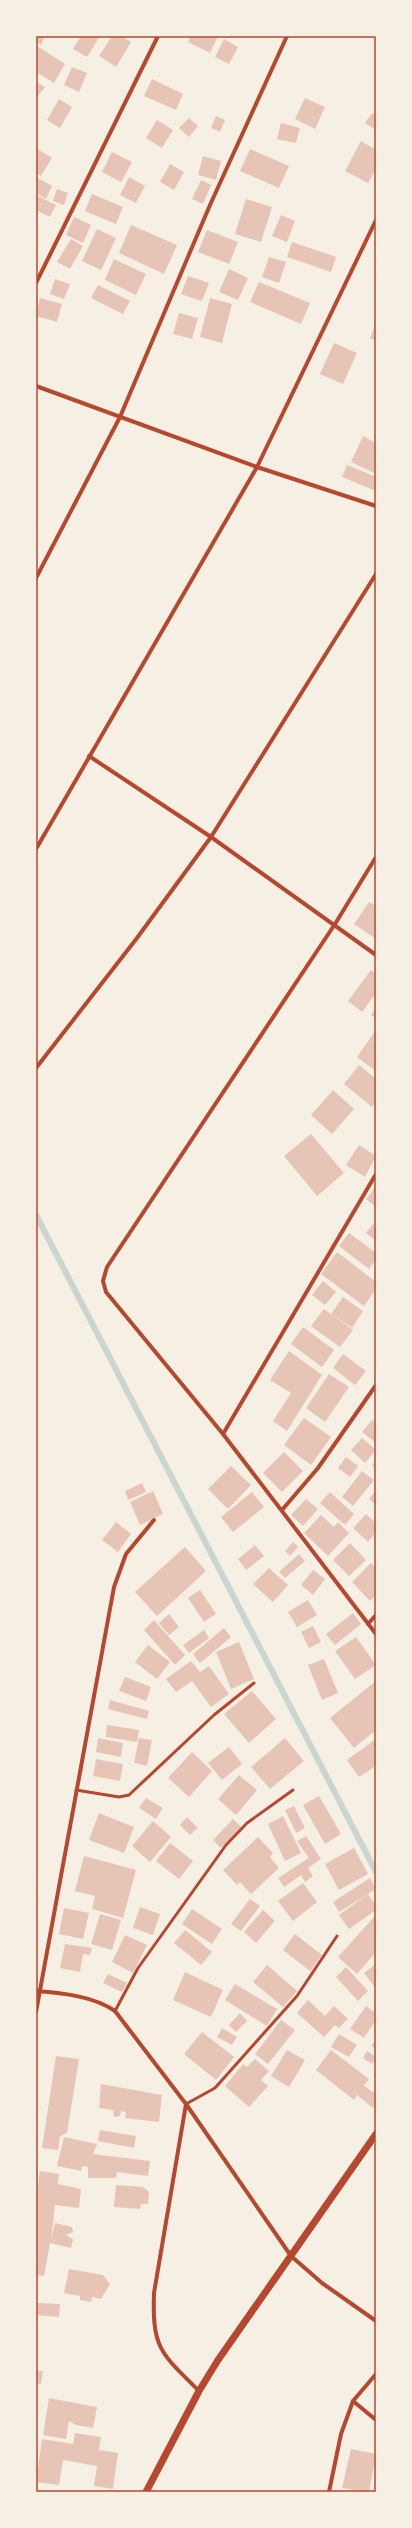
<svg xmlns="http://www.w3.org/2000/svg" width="412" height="2528" font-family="'Archivo Narrow',sans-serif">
  <rect width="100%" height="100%" fill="#f6efe4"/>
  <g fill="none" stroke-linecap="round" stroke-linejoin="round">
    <polyline stroke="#c9d6d2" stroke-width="6" points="36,1215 376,1872"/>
  </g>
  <g fill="#e6c5b7">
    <polygon points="36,36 45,36 41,45 36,42"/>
    <polygon points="81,36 100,36 87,57 73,49"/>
    <polygon points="112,36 121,36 131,42 116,67 99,56"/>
    <polygon points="191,36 218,36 210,53 188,42"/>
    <polygon points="224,39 238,47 229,64 215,57"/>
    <polygon points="37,46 65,64 54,83 36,72"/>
    <polygon points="72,67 87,73 79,92 64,85"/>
    <polygon points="152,79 183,94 176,110 144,96"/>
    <polygon points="36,82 45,87 38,96 36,95"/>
    <polygon points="305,98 325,107 315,129 295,119"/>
    <polygon points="59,99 72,107 60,128 47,120"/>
    <polygon points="372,113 376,115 376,130 365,123"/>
    <polygon points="216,116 225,120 220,132 211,128"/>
    <polygon points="189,118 198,126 189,137 179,128"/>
    <polygon points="157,120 173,130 162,148 146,138"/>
    <polygon points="281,123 300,128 296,143 277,139"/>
    <polygon points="361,141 376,150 376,169 368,183 345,171"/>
    <polygon points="36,148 52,158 41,176 36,173"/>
    <polygon points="250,149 289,166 279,188 240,171"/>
    <polygon points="112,152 132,162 121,182 102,172"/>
    <polygon points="203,156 221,161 216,180 198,175"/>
    <polygon points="170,164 184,172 174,190 160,182"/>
    <polygon points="36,177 52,186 46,199 36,193"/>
    <polygon points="129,177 145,186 136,203 120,195"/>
    <polygon points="201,180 211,185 203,204 192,199"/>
    <polygon points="57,189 68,193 64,205 53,201"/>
    <polygon points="92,194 123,207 116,224 85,211"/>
    <polygon points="36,195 56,205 50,217 36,210"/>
    <polygon points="246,199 272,207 261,242 235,234"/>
    <polygon points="281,215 295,221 287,242 272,236"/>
    <polygon points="74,217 91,225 83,243 66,235"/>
    <polygon points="131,225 177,245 164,274 119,253"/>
    <polygon points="97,229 116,238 101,270 82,261"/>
    <polygon points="207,230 238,242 229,264 198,252"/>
    <polygon points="71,239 83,246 70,269 57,262"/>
    <polygon points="292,242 336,257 331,272 287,257"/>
    <polygon points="269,257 286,262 279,283 262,277"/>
    <polygon points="114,259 146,274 136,295 105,280"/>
    <polygon points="229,269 248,278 238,300 219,292"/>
    <polygon points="188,276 209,283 202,301 181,294"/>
    <polygon points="55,279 70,284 64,299 50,294"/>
    <polygon points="259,282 310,303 301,324 250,302"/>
    <polygon points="98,285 130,301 123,314 91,298"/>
    <polygon points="40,298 62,304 57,322 36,316"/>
    <polygon points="210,298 232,304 222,343 200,337"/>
    <polygon points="179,313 198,318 192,339 173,334"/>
    <polygon points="376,321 376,340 370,339"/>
    <polygon points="334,343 357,353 343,384 320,374"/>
    <polygon points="363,436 376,443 376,467 374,473 351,462"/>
    <polygon points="347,465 376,477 376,491 342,477"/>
    <polygon points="369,902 376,906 376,939 354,924"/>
    <polygon points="371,970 376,974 376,993 362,1012 348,1001"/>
    <polygon points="376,1007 376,1018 371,1015"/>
    <polygon points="376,1030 376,1071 357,1057"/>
    <polygon points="359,1065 376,1079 376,1102 372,1107 344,1084"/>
    <polygon points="333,1090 354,1109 332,1134 311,1115"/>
    <polygon points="311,1134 344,1173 317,1196 284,1156"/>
    <polygon points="359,1145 376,1156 365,1177 346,1165"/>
    <polygon points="376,1186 376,1207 366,1199"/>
    <polygon points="373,1224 376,1226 376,1241 366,1233"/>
    <polygon points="349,1233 376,1253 376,1259 369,1269 339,1246"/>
    <polygon points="337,1252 376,1282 376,1289 364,1306 321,1274"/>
    <polygon points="323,1281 336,1292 325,1305 312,1295"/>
    <polygon points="343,1297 363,1311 352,1328 331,1314"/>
    <polygon points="324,1309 353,1330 340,1347 311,1326"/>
    <polygon points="303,1327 334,1350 322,1367 291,1344"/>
    <polygon points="289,1351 322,1375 287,1431 273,1421 291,1393 270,1380"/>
    <polygon points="343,1354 366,1371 355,1385 333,1368"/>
    <polygon points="329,1374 349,1387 325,1422 306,1408"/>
    <polygon points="304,1418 331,1437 311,1465 284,1445"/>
    <polygon points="372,1420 376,1423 376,1443 362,1432"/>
    <polygon points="362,1438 376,1450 365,1463 351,1450"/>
    <polygon points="284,1452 303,1471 282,1492 263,1473"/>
    <polygon points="346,1457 358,1466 350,1477 338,1468"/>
    <polygon points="376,1460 376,1469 372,1465"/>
    <polygon points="231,1466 251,1485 228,1509 208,1489"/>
    <polygon points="362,1471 374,1480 353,1506 342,1497"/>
    <polygon points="142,1483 146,1492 128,1500 125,1491"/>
    <polygon points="376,1490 376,1505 369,1499"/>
    <polygon points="153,1491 163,1514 140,1525 130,1502"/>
    <polygon points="252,1492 264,1507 233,1532 221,1517"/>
    <polygon points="330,1492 354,1514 345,1525 320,1503"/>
    <polygon points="306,1499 318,1509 303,1526 291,1515"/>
    <polygon points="366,1514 376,1523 376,1533 368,1542 353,1528"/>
    <polygon points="321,1515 334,1527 338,1522 349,1533 328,1556 304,1533"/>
    <polygon points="116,1522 131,1534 118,1552 102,1540"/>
    <polygon points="293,1542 298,1547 290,1556 285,1551"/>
    <polygon points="350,1543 366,1560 349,1576 333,1560"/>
    <polygon points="255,1545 264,1556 246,1570 238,1559"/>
    <polygon points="185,1547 206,1571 157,1616 135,1592"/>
    <polygon points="299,1554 305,1561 285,1578 279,1572"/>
    <polygon points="371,1563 376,1568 376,1595 370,1601 352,1582"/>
    <polygon points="269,1568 288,1585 273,1602 253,1584"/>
    <polygon points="313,1570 325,1579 313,1595 301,1585"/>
    <polygon points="200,1590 216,1614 204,1622 188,1598"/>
    <polygon points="308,1600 317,1615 297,1627 288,1612"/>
    <polygon points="353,1613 361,1624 335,1645 326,1634"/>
    <polygon points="169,1614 179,1627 169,1635 159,1623"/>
    <polygon points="154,1620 185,1655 175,1665 144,1630"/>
    <polygon points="313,1626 321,1642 309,1648 301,1632"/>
    <polygon points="224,1628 231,1637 200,1663 193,1654"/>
    <polygon points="204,1630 209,1638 189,1653 183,1645"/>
    <polygon points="356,1637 376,1665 355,1679 335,1651"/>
    <polygon points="239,1642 254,1679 231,1689 216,1652"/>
    <polygon points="148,1645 170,1662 157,1679 135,1662"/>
    <polygon points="324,1659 338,1693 322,1700 308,1665"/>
    <polygon points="191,1661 200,1672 209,1666 229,1694 211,1707 192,1681 176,1692 166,1679"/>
    <polygon points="125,1677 151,1687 146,1701 119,1691"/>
    <polygon points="376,1681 376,1730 354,1748 330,1718"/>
    <polygon points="252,1691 276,1719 249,1743 224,1714"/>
    <polygon points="110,1700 149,1711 147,1719 108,1709"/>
    <polygon points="107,1725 139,1730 137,1742 106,1737"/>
    <polygon points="98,1738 123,1743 121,1757 96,1752"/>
    <polygon points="139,1738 152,1740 147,1766 134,1763"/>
    <polygon points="285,1738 304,1761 270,1789 251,1767"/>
    <polygon points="376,1739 376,1766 359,1777 347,1760"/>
    <polygon points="229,1747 242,1764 222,1780 208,1763"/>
    <polygon points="192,1752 212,1771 189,1797 168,1778"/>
    <polygon points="96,1759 123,1764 120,1781 93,1776"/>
    <polygon points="239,1775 257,1790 236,1815 218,1799"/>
    <polygon points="319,1796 341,1834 325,1844 303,1805"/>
    <polygon points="146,1798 163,1808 156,1819 139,1808"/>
    <polygon points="294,1806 305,1828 296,1833 285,1810"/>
    <polygon points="99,1813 134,1827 124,1853 89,1840"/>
    <polygon points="283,1816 301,1853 285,1861 268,1824"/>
    <polygon points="187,1817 198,1828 190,1835 180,1825"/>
    <polygon points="233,1819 241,1827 221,1848 213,1840"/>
    <polygon points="153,1821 171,1837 150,1862 132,1846"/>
    <polygon points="306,1836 321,1859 308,1868 313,1876 305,1882 301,1875 284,1887 278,1878 309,1858 297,1841"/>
    <polygon points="258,1837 273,1853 270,1857 279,1868 251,1894 240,1882 237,1885 223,1870"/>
    <polygon points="170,1843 193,1861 179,1879 156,1861"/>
    <polygon points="354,1848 368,1874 339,1890 325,1864"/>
    <polygon points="84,1856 136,1870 123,1918 92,1909 95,1896 75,1891"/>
    <polygon points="370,1878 376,1889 339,1912 333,1902"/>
    <polygon points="303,1883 317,1902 293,1921 278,1901"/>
    <polygon points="368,1894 376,1906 376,1910 349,1929 339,1915"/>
    <polygon points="250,1899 260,1906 241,1931 231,1924"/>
    <polygon points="140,1907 160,1914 153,1935 133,1928"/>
    <polygon points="64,1908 89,1913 83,1939 59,1934"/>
    <polygon points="192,1909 222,1929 212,1944 182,1924"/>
    <polygon points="263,1910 275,1921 256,1943 244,1932"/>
    <polygon points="100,1914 121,1920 112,1950 91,1944"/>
    <polygon points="375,1916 376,1952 357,1974 338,1957"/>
    <polygon points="185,1930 212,1952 201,1965 174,1943"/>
    <polygon points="295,1934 322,1955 310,1971 283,1950"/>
    <polygon points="125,1935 147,1945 133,1973 112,1962"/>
    <polygon points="65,1944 92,1948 90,1955 83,1954 80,1972 60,1968"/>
    <polygon points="376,1964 376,1989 364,1973"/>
    <polygon points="267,1965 297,1991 283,2007 253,1982"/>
    <polygon points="346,1967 368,1991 358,2001 336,1977"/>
    <polygon points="185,1972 223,1990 211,2017 173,2000"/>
    <polygon points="108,1974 127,1983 122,1992 103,1983"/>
    <polygon points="235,1984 277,2009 267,2026 225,2000"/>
    <polygon points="308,2000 325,2016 334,2006 348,2019 339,2028 335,2025 324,2037 297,2013"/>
    <polygon points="366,2006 376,2013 376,2020 364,2038 350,2029"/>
    <polygon points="240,2013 247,2021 236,2032 229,2025"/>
    <polygon points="281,2020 295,2030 268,2064 255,2054"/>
    <polygon points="222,2028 237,2037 232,2045 217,2037"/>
    <polygon points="202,2032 234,2057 216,2080 184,2054"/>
    <polygon points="339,2034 357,2045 349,2057 331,2047"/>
    <polygon points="376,2040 376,2047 375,2048 371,2046"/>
    <polygon points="287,2050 305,2060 289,2087 271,2076"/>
    <polygon points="331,2050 369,2079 364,2086 376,2094 376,2104 373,2108 357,2095 354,2100 316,2070"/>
    <polygon points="367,2051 376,2057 372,2064 363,2058"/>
    <polygon points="56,2056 79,2059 67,2133 60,2136 58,2150 42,2148"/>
    <polygon points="255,2059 269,2071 261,2080 268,2086 249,2107 225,2086 243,2064 247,2067"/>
    <polygon points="101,2084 162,2095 159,2122 125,2118 126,2112 121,2111 120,2116 114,2117 113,2110 99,2108"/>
    <polygon points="100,2130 136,2136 134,2148 98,2141"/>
    <polygon points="64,2137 97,2144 93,2154 150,2161 148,2176 117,2172 116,2178 88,2178 88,2167 82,2166 81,2171 57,2166"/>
    <polygon points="40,2171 59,2174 58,2184 81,2189 79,2208 55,2205 51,2241 55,2223 72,2227 73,2232 66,2235 73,2239 71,2248 50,2243 44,2276 36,2275 36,2198"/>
    <polygon points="116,2185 143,2187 149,2192 148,2204 141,2204 140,2209 114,2207"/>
    <polygon points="69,2269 103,2275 110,2284 101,2299 92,2297 91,2302 80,2300 80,2296 64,2293"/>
    <polygon points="36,2303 60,2304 59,2317 36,2315"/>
    <polygon points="36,2371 43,2371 41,2384 36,2383"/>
    <polygon points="49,2398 97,2407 93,2428 76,2425 69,2421 66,2439 43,2435"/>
    <polygon points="75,2433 101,2437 99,2450 118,2453 113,2489 94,2486 97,2466 63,2460 59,2485 36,2482 42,2439 73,2444"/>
    <polygon points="351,2449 376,2454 369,2492 342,2488"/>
  </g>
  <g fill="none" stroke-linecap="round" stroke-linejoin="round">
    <g stroke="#b5482f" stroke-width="3">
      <polyline points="76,1790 119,1797 129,1795 214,1715 254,1683"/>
      <polyline points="115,2011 138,1968 226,1845 247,1823 293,1790"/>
      <polyline points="186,2104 215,2088 297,1996 337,1936"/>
    </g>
    <g stroke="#b5482f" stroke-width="4">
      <polyline points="36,283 158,36"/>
      <polyline points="36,386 257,467 376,506"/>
      <polyline points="36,578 120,417 210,205 287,36"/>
      <polyline points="89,756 211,837 376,955"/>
      <polyline points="36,849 257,467 376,220"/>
      <polyline points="376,857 335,924 107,1267 103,1281 106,1292 223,1434 376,1634"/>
      <polyline points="36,1068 137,938 211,837 376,574"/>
      <polyline points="223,1434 376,1174"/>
      <polyline points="282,1510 318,1468 376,1385"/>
      <polyline points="368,1624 376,1615"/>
      <path d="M36,1991C62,1993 93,1996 115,2011L186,2104L291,2256L322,2283L376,2321"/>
      <polyline points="36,2012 114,1587 126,1554 154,1520"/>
      <path d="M186,2104L154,2293C152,2349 161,2353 199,2391"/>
      <polyline points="353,2401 376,2420"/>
      <polyline points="329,2492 341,2434 353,2401 376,2374"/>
    </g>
    <polyline stroke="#b5482f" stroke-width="7" points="146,2492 199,2391 218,2360 376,2134"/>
  </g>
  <rect width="412" height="2528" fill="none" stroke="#f6efe4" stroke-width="74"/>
  <rect x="37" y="37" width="338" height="2454" fill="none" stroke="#b5482f" stroke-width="1.5"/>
</svg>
